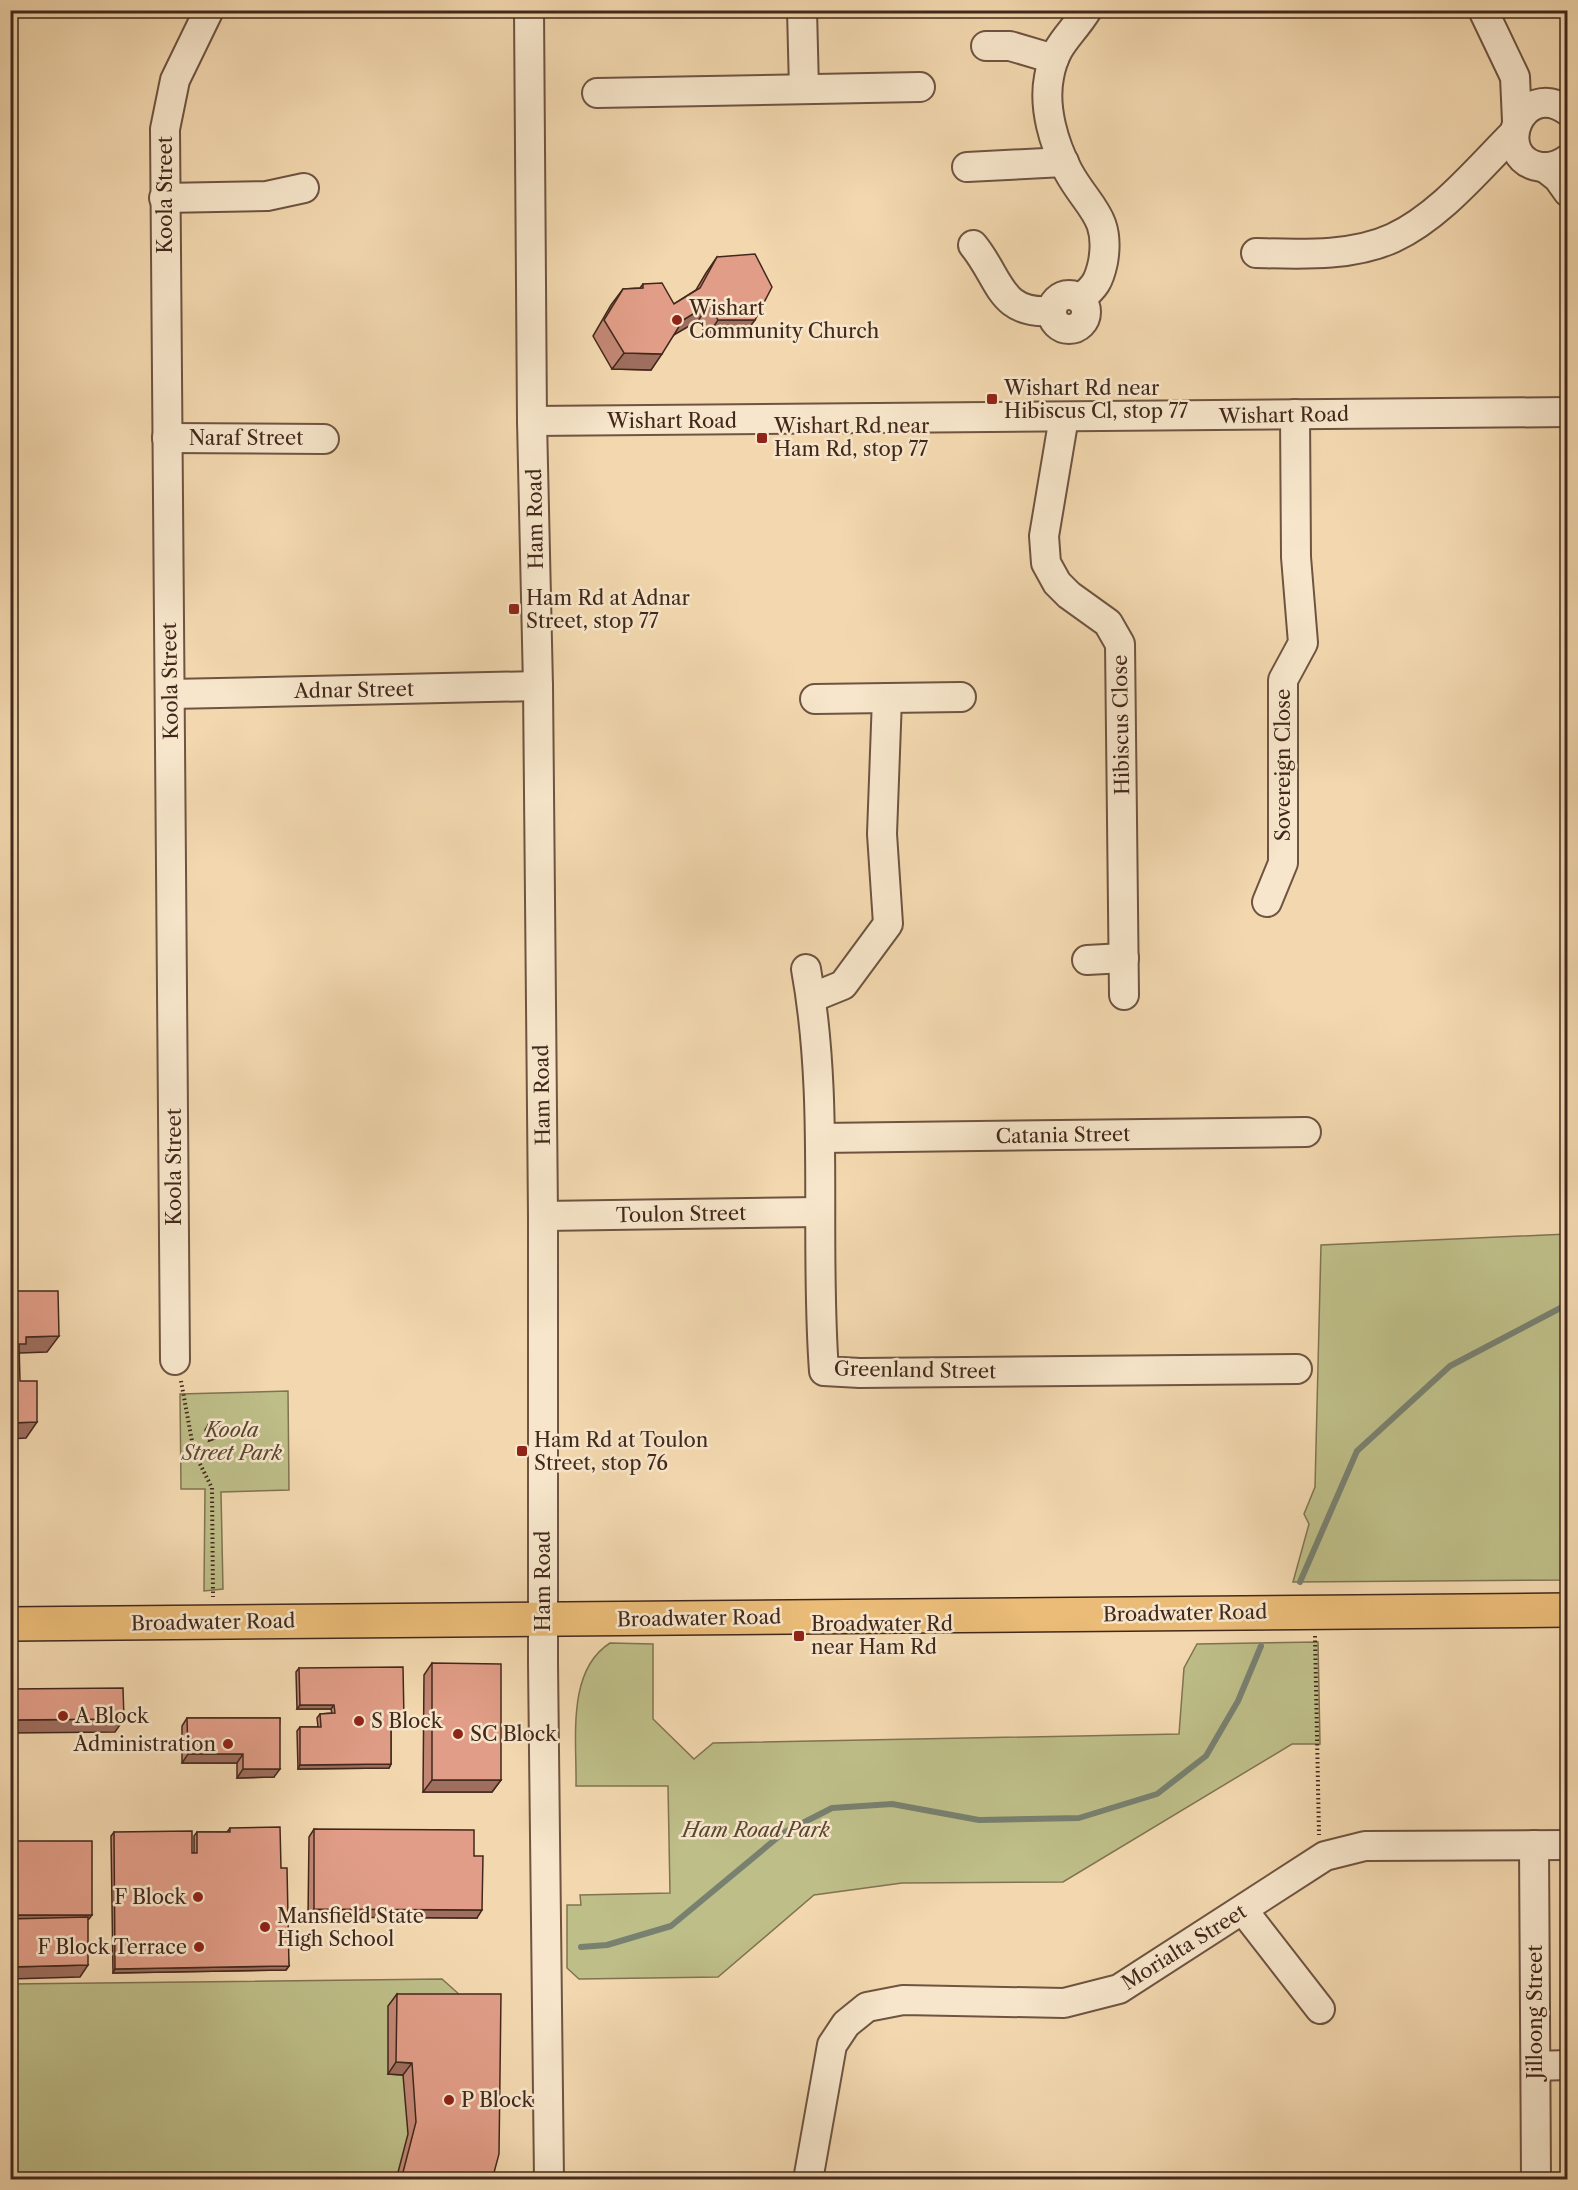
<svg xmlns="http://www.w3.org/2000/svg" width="1578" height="2190" font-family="'Libre Caslon Text',serif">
  <rect width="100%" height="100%" fill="#f3d8af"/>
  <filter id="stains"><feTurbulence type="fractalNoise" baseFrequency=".00333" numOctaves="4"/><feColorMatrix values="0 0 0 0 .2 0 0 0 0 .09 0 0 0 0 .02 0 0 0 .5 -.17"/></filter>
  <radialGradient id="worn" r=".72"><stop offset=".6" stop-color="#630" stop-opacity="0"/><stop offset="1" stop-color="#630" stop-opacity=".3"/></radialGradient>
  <g fill="#bebe88" stroke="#807352" stroke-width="1.5">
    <polygon points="1567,1234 1567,1580 1293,1582 1309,1524 1304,1514 1315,1487 1321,1245"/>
    <polygon points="288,1391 289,1490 221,1492 223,1589 204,1591 205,1489 181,1489 180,1394"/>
    <path d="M1318,1642L1320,1744H1292L1063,1882L902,1883L814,1895L718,1977L579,1979L567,1968V1905H581L580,1895L670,1893L668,1786H576C577,1740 566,1671 610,1643L653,1644V1719L694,1759L713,1743L1179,1734L1184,1668L1197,1644Z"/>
    <polygon points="442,1979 460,1995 463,2179 11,2179 10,1984"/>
  </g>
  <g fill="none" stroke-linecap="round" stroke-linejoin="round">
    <g stroke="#78806f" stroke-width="6">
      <polyline points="1300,1582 1357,1451 1450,1366 1568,1304"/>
      <polyline points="581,1947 607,1945 671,1926 783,1833 832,1808 892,1804 979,1820 1079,1818 1157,1794 1206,1756 1238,1701 1261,1646"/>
    </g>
    <g stroke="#6e5441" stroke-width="32">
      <g id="minor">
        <polyline points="529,10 532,421 538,686 543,1216 543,1663 549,2180"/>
        <polyline points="802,10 804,89"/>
        <polyline points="1483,10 1515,77 1517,121"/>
        <polyline points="986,46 1010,46 1054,59"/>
        <polyline points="597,93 920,87"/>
        <path d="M1568,111C1520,77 1490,159 1541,167C1551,168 1560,165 1568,159"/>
        <polyline points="967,167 1064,162"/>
        <polyline points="1544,167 1558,178 1568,192"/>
        <polyline points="164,198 267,196 304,188"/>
        <path d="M973,245C1001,279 999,315 1052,311"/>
        <path d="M1256,253C1300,254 1352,257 1393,238C1440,216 1478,169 1514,133"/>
        <circle cx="1069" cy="312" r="17"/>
        <path d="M1080,299C1095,287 1099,281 1103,262C1111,216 1088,208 1068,171C1054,144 1043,108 1049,77C1055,43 1071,36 1087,10"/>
        <polyline points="1064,417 1044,536 1046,563 1057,583 1069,595 1108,623 1120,644 1124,995"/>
        <polyline points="532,421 1568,412"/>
        <polyline points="167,438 324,439"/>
        <polyline points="170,694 538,686"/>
        <polyline points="815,699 961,697"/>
        <polyline points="1267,902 1283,863 1283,680 1303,643 1296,557 1295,414"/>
        <polyline points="1087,960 1124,958"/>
        <path d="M806,969C830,1101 814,1237 824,1371L860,1373L1297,1369"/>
        <polyline points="811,998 843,985 888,924 882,834 887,698"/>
        <polyline points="820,1138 1306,1132"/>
        <polyline points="543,1216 818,1212"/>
        <polyline points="175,1360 165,129 175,80 209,10"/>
        <polyline points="1534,1845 1536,2180"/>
        <polyline points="1243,1910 1320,2009"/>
        <polyline points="1536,2066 1568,2065"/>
        <polyline points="808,2180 832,2045 846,2024 867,2007 903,2000 1064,2003 1119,1989 1325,1856 1365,1846 1568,1845"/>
      </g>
    </g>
    <g stroke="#42281c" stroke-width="36">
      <polyline id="major" points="10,1624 1568,1610"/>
    </g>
    <g stroke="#42281c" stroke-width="4" stroke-dasharray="1.5 3" stroke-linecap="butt">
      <polyline points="181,1381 194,1452 212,1488 213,1597"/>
      <polyline points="1315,1636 1319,1835"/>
    </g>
    <use href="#minor" stroke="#f7e6cb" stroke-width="28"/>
    <use href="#major" stroke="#eabc78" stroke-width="33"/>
  </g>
  <g fill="#c28774" stroke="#42281c" stroke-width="1.5">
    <polygon points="717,257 743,336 707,336 698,321 674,334 651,370 612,369 593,336 611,305 623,289 640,288 643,284 674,304 696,290 706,273"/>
    <polygon points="208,1425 220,1437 209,1441 205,1430"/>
    <polygon points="432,1663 501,1780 492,1792 423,1792 424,1675"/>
    <polygon points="299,1668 404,1720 401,1724 391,1725 391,1764 389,1768 298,1769 297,1731 300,1727 318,1727 317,1718 320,1714 332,1713 331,1709 297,1709 296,1672"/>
    <polygon points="187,1718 280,1718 274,1777 237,1778 237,1763 182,1763 182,1726"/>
    <polygon points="230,1828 281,1868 289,1966 286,1970 113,1973 111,1836 114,1832 194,1853 194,1836 197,1832 227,1832"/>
    <polygon points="314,1829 474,1856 477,1918 308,1917 309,1837"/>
    <polygon points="397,1994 492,2180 396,2180 408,2134 403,2075 388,2074 388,2006"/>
  </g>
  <g fill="#9e6e5e" stroke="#42281c" stroke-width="1.5">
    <polygon points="709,304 698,321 672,336 683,320"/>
    <polygon points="718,320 755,320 743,336 707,336"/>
    <polygon points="624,353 662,354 651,370 612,369"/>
    <polygon points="59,1336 47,1352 20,1353 15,1360 19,1344 26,1337"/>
    <polygon points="37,1422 26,1438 10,1439 10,1423"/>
    <polygon points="222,1433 220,1437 209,1441 212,1437"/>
    <polygon points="300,1705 334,1705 331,1709 297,1709"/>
    <polygon points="124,1719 115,1732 10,1733 10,1720"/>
    <polygon points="391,1720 404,1720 401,1724 388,1725"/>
    <polygon points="188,1754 243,1754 237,1763 182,1763"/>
    <polygon points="391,1764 389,1768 298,1769 300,1765"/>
    <polygon points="243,1769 280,1769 274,1777 237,1778"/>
    <polygon points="432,1780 501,1780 492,1792 423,1792"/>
    <polygon points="314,1909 482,1910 477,1918 308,1917"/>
    <polygon points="10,1915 92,1915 89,1919 10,1919"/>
    <polygon points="88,1965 80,1977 10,1979 10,1967"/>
    <polygon points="289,1966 286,1970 113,1973 115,1969"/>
    <polygon points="396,2062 412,2063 403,2075 388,2074"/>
  </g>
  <g fill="#e19d87" stroke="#42281c" stroke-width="1.5">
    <polygon points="755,254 772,287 755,320 718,320 709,304 683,320 662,354 624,353 604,320 623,289 643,288 643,284 662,283 674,304 700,288 717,257"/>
    <polygon points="10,1291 58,1291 59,1336 26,1337 26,1344 19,1344 20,1381 37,1381 37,1422 10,1423"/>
    <polygon points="218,1422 222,1433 212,1437 208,1425"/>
    <polygon points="432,1663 501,1664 501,1780 432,1780"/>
    <polygon points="403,1667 404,1720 391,1720 391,1764 300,1765 300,1727 321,1727 320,1714 335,1713 334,1705 300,1705 299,1668"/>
    <polygon points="123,1688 124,1719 10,1720 10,1689"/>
    <polygon points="187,1718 280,1718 280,1769 243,1769 243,1754 188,1754"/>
    <polygon points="280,1827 281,1868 287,1868 289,1966 115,1969 114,1832 192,1831 192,1853 197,1853 197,1832 230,1832 230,1828"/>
    <polygon points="314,1829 474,1830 474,1856 483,1856 482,1910 314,1909"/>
    <rect x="10" y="1841" width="82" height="74"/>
    <polygon points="88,1917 88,1965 10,1967 10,1919"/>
    <polygon points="397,1994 501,1994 499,2154 492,2180 401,2180 416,2122 412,2063 396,2062"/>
  </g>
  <g fill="#8f2418" stroke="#f7e6cb" stroke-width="2">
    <circle cx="677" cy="320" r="6"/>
    <rect x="986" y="393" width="12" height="12" rx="3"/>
    <rect x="756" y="432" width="12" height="12" rx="3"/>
    <rect x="508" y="603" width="12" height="12" rx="3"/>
    <rect x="516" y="1445" width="12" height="12" rx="3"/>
    <rect x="793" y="1630" width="12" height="12" rx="3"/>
    <circle cx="63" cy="1716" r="6"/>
    <circle cx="359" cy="1721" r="6"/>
    <circle cx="458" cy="1734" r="6"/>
    <circle cx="228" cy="1744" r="6"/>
    <circle cx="198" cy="1897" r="6"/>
    <circle cx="265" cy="1927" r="6"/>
    <circle cx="199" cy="1947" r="6"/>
    <circle cx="449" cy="2100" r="6"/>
  </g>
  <g text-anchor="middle" stroke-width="5" stroke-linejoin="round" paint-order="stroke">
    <g font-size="20" fill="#42281c" stroke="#f7e6cb">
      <text transform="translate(165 195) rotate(-90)" y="7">Koola Street</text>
      <text transform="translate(1284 415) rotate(-1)" y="7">Wishart Road</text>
      <text x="672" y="428">Wishart Road</text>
      <text x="246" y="445">Naraf Street</text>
      <text transform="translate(535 519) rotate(-91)" y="7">Ham Road</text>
      <text transform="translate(170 681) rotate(-91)" y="7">Koola Street</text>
      <text transform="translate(354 690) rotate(-1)" y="7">Adnar Street</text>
      <text transform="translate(1121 725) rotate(-91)" y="7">Hibiscus Close</text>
      <text transform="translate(1283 765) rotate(-90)" y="7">Sovereign Close</text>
      <text transform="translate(542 1095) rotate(-91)" y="7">Ham Road</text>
      <text transform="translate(1063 1135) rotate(-1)" y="7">Catania Street</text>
      <text transform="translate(174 1167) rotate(-90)" y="7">Koola Street</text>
      <text transform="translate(681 1214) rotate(-1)" y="7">Toulon Street</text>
      <text transform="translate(915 1370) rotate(1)" y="7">Greenland Street</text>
      <text transform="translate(543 1581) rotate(-90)" y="7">Ham Road</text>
      <text transform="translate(1185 1613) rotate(-1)" y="7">Broadwater Road</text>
      <text transform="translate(699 1618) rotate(-1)" y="7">Broadwater Road</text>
      <text transform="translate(213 1622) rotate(-1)" y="7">Broadwater Road</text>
      <text transform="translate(1184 1947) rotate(-32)" y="7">Morialta Street</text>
      <text transform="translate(1535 2012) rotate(-90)" y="7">Jilloong Street</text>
    </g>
    <g font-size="20" fill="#42281c" stroke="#f7e6cb" text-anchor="start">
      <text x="689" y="315">Wishart<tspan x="689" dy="23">Community Church</tspan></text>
      <text x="1004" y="395">Wishart Rd near<tspan x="1004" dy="23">Hibiscus Cl, stop 77</tspan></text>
      <text x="774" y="433">Wishart Rd near<tspan x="774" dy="23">Ham Rd, stop 77</tspan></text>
      <text x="526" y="605">Ham Rd at Adnar<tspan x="526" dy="23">Street, stop 77</tspan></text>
      <text x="534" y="1447">Ham Rd at Toulon<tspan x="534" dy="23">Street, stop 76</tspan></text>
      <text x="811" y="1631">Broadwater Rd<tspan x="811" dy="23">near Ham Rd</tspan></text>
      <text x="75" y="1723">A Block</text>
      <text x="371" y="1728">S Block</text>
      <text x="470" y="1741">SC Block</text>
      <text x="216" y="1751" text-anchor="end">Administration</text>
      <text x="186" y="1904" text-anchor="end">F Block</text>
      <text x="277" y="1923">Mansfield State<tspan x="277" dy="23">High School</tspan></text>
      <text x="187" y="1954" text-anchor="end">F Block Terrace</text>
      <text x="461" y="2107">P Block</text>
    </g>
    <g font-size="20" font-style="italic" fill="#5b4632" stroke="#f7e6cb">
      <text x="232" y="1437">Koola<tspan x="232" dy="23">Street Park</tspan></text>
      <text x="756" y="1837">Ham Road Park</text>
    </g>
  </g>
  <rect width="1578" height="2190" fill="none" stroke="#f3d8af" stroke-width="36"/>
  <rect x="12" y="12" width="1554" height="2166" fill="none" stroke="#42281c" stroke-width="3"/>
  <rect x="18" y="18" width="1542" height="2154" fill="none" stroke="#42281c" stroke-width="1.5"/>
  <rect width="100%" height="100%" filter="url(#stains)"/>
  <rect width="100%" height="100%" fill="url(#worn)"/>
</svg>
